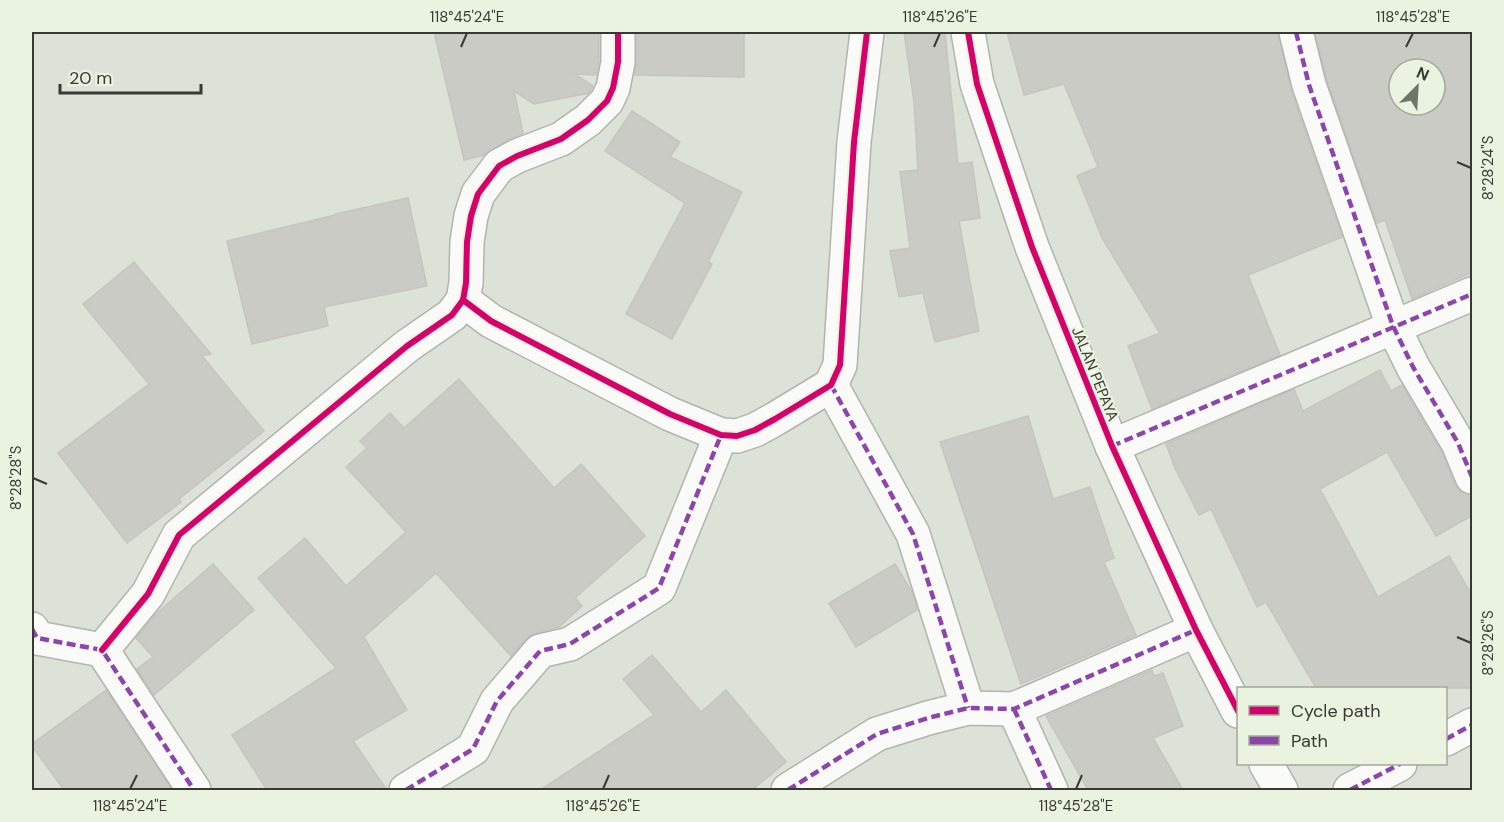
<svg xmlns="http://www.w3.org/2000/svg" width="1504" height="822" font-family="'DM Sans',sans-serif">
  <rect width="100%" height="100%" fill="#dce2d7"/>
  <g fill="#cbcbc6" stroke="#c7c4c0" stroke-width="1.5" fill-rule="evenodd">
    <polygon points="434,32 599,32 599,60 596,75 575,74 593,86 589,93 534,104 514,91 523,133 508,140 484,155 464,160"/>
    <polygon points="637,32 744,32 744,77 635,75 637,62"/>
    <polygon points="904,32 945,32 958,164 972,162 980,218 959,221 979,331 935,342 923,293 899,297 890,251 910,248 900,172 918,170 914,102"/>
    <polygon points="1007,32 1278,32 1291,91 1342,237 1248,275 1280,355 1152,409 1128,346 1160,333 1102,238 1077,176 1098,167 1064,84 1024,95"/>
    <path d="M1315,32H1473V272L1412,299L1385,220L1377,223L1327,80ZM1399,69H1435V105H1399Z"/>
    <polygon points="632,111 680,142 670,157 742,192 708,262 712,264 672,339 626,314 685,203 605,151"/>
    <polygon points="408,198 427,286 324,307 328,326 252,344 227,241 335,215 335,214"/>
    <polygon points="134,262 211,354 202,356 264,431 179,499 181,502 127,543 58,453 149,384 83,304"/>
    <polygon points="1380,370 1391,391 1402,385 1441,451 1455,485 1461,492 1473,495 1473,515 1436,536 1387,452 1320,489 1378,597 1449,556 1473,597 1473,688 1316,688 1266,602 1257,607 1211,509 1199,515 1175,468 1166,444 1294,389 1303,411"/>
    <polygon points="459,379 554,488 581,464 645,536 575,598 582,606 559,627 535,633 526,639 511,656 436,573 364,637 407,710 353,741 387,790 267,790 232,735 336,668 258,578 305,538 346,586 406,532 346,467 367,448 360,441 390,413 404,428"/>
    <polygon points="1028,416 1053,499 1090,487 1114,558 1104,562 1136,635 1021,684 940,442"/>
    <polygon points="213,564 254,610 154,695 137,669 153,657 136,638 157,613"/>
    <polygon points="895,564 912,592 917,610 856,647 829,603"/>
    <polygon points="652,655 701,712 726,690 786,762 752,790 540,790 654,715 623,679"/>
    <polygon points="1152,670 1154,676 1163,673 1183,726 1153,738 1183,790 1088,790 1046,716"/>
    <polygon points="106,690 172,790 64,790 32,746 32,744"/>
  </g>
  <g fill="none" stroke-linecap="round" stroke-linejoin="round">
    <g stroke="#b1b5ad" stroke-width="36">
      <g id="minor">
        <polyline points="968,32 977,84 1032,247 1112,446 1196,630 1238,711"/>
        <polyline points="1296,32 1309,85 1393,326 1413,367 1458,443 1472,477"/>
        <polyline points="463,300 491,321 670,414 721,435 737,436 755,430 775,419 831,385 840,365 854,142 867,32"/>
        <polyline points="831,385 913,534 968,708"/>
        <polyline points="1112,446 1472,294"/>
        <polyline points="32,629 37,638 102,650 194,790"/>
        <polyline points="102,650 148,594 179,535 407,346 452,315 463,300 466,283 467,242 471,216 478,194 499,166 517,156 561,139 588,120 607,101 613,88 618,62 618,32"/>
        <polyline points="1014,709 1051,790"/>
        <polyline points="1446,739 1472,725"/>
        <polyline points="1266,764 1281,790"/>
        <polyline points="406,790 473,749 497,701 540,651 570,644 659,588 721,435"/>
        <polyline points="788,790 877,734 928,718 968,708 1014,709 1196,630"/>
        <polyline points="1350,790 1400,764"/>
      </g>
    </g>
    <use href="#minor" stroke="#fafbf9" stroke-width="33"/>
    <g stroke="#8e44ad" stroke-width="4.5" stroke-dasharray="9 4.5" stroke-linecap="butt">
      <polyline points="1296,32 1309,85 1393,326 1413,367 1458,443 1472,477"/>
      <polyline points="831,385 913,534 968,708"/>
      <polyline points="1112,446 1472,294"/>
      <polyline points="32,629 37,638 102,650 194,790"/>
      <polyline points="1014,709 1051,790"/>
      <polyline points="1446,739 1472,725"/>
      <polyline points="406,790 473,749 497,701 540,651 570,644 659,588 721,435"/>
      <polyline points="788,790 877,734 928,718 968,708 1014,709 1196,630"/>
      <polyline points="1350,790 1400,764"/>
    </g>
    <g stroke="#eaf3df" stroke-width="10">
      <g id="cycleway">
        <polyline points="968,32 977,84 1032,247 1112,446 1196,630 1238,711"/>
        <polyline points="463,300 491,321 670,414 721,435 737,436 755,430 775,419 831,385 840,365 854,142 867,32"/>
        <polyline points="102,650 148,594 179,535 407,346 452,315 463,300 466,283 467,242 471,216 478,194 499,166 517,156 561,139 588,120 607,101 613,88 618,62 618,32"/>
      </g>
    </g>
    <use href="#cycleway" stroke="#d6006c" stroke-width="6"/>
  </g>
  <path fill="none" stroke="#363a32" stroke-width="2" d="M461,47L467,33M934,47L940,33M1406,47L1413,33M1457,162L1471,168M33,478L47,484M1457,637L1471,643M130,789L137,775M603,789L609,775M1076,789L1082,775"/>
  <g text-anchor="middle" stroke-width="4.5" stroke-linejoin="round" paint-order="stroke">
    <g font-size="15" fill="#363a32" stroke="#eaf3df">
      <text transform="translate(1095 374) rotate(68)" y="5">JALAN PEPAYA</text>
    </g>
  </g>
  <rect width="1504" height="822" fill="none" stroke="#eaf3df" stroke-width="66"/>
  <rect x="1237" y="687" width="210" height="78" fill="#eaf3df" stroke="#a2a99a" stroke-width="1.5"/>
  <rect x="1249" y="706" width="30" height="9" fill="#d6006c" stroke="#a2a99a" stroke-width="1.5"/>
  <text x="1291" y="717" font-size="18" fill="#363a32">Cycle path</text>
  <rect x="1249" y="736" width="30" height="9" fill="#8e44ad" stroke="#a2a99a" stroke-width="1.5"/>
  <text x="1291" y="747" font-size="18" fill="#363a32">Path</text>
  <g transform="translate(1417 87) rotate(24)"><circle r="28" fill="#eaf3df" stroke="#a2a99a" stroke-width="1.5"/>
  <path d="M0-4.5L10 22L0 15L-10 22Z" fill="#70756c"/>
  <text y="-9" font-size="16" font-weight="bold" text-anchor="middle" fill="#363a32">N</text>
  </g>
  <path d="M60 84v9h141v-9" fill="none" stroke="#363a32" stroke-width="3"/>
  <text x="69" y="84" font-size="18" fill="#363a32" stroke="#eaf3df" stroke-width="4.5" paint-order="stroke">20 m</text>
  <rect x="33" y="33" width="1438" height="756" fill="none" stroke="#363a32" stroke-width="2"/>
  <g font-size="15" text-anchor="middle" fill="#363a32">
    <text x="467" y="22">118°45'24"E</text>
    <text x="940" y="22">118°45'26"E</text>
    <text x="1413" y="22">118°45'28"E</text>
    <text transform="translate(1488 168) rotate(-90)" y="5">8°28'24"S</text>
    <text transform="translate(16 478) rotate(-90)" y="5">8°28'28"S</text>
    <text transform="translate(1488 643) rotate(-90)" y="5">8°28'26"S</text>
    <text x="130" y="811">118°45'24"E</text>
    <text x="603" y="811">118°45'26"E</text>
    <text x="1076" y="811">118°45'28"E</text>
  </g>
</svg>
